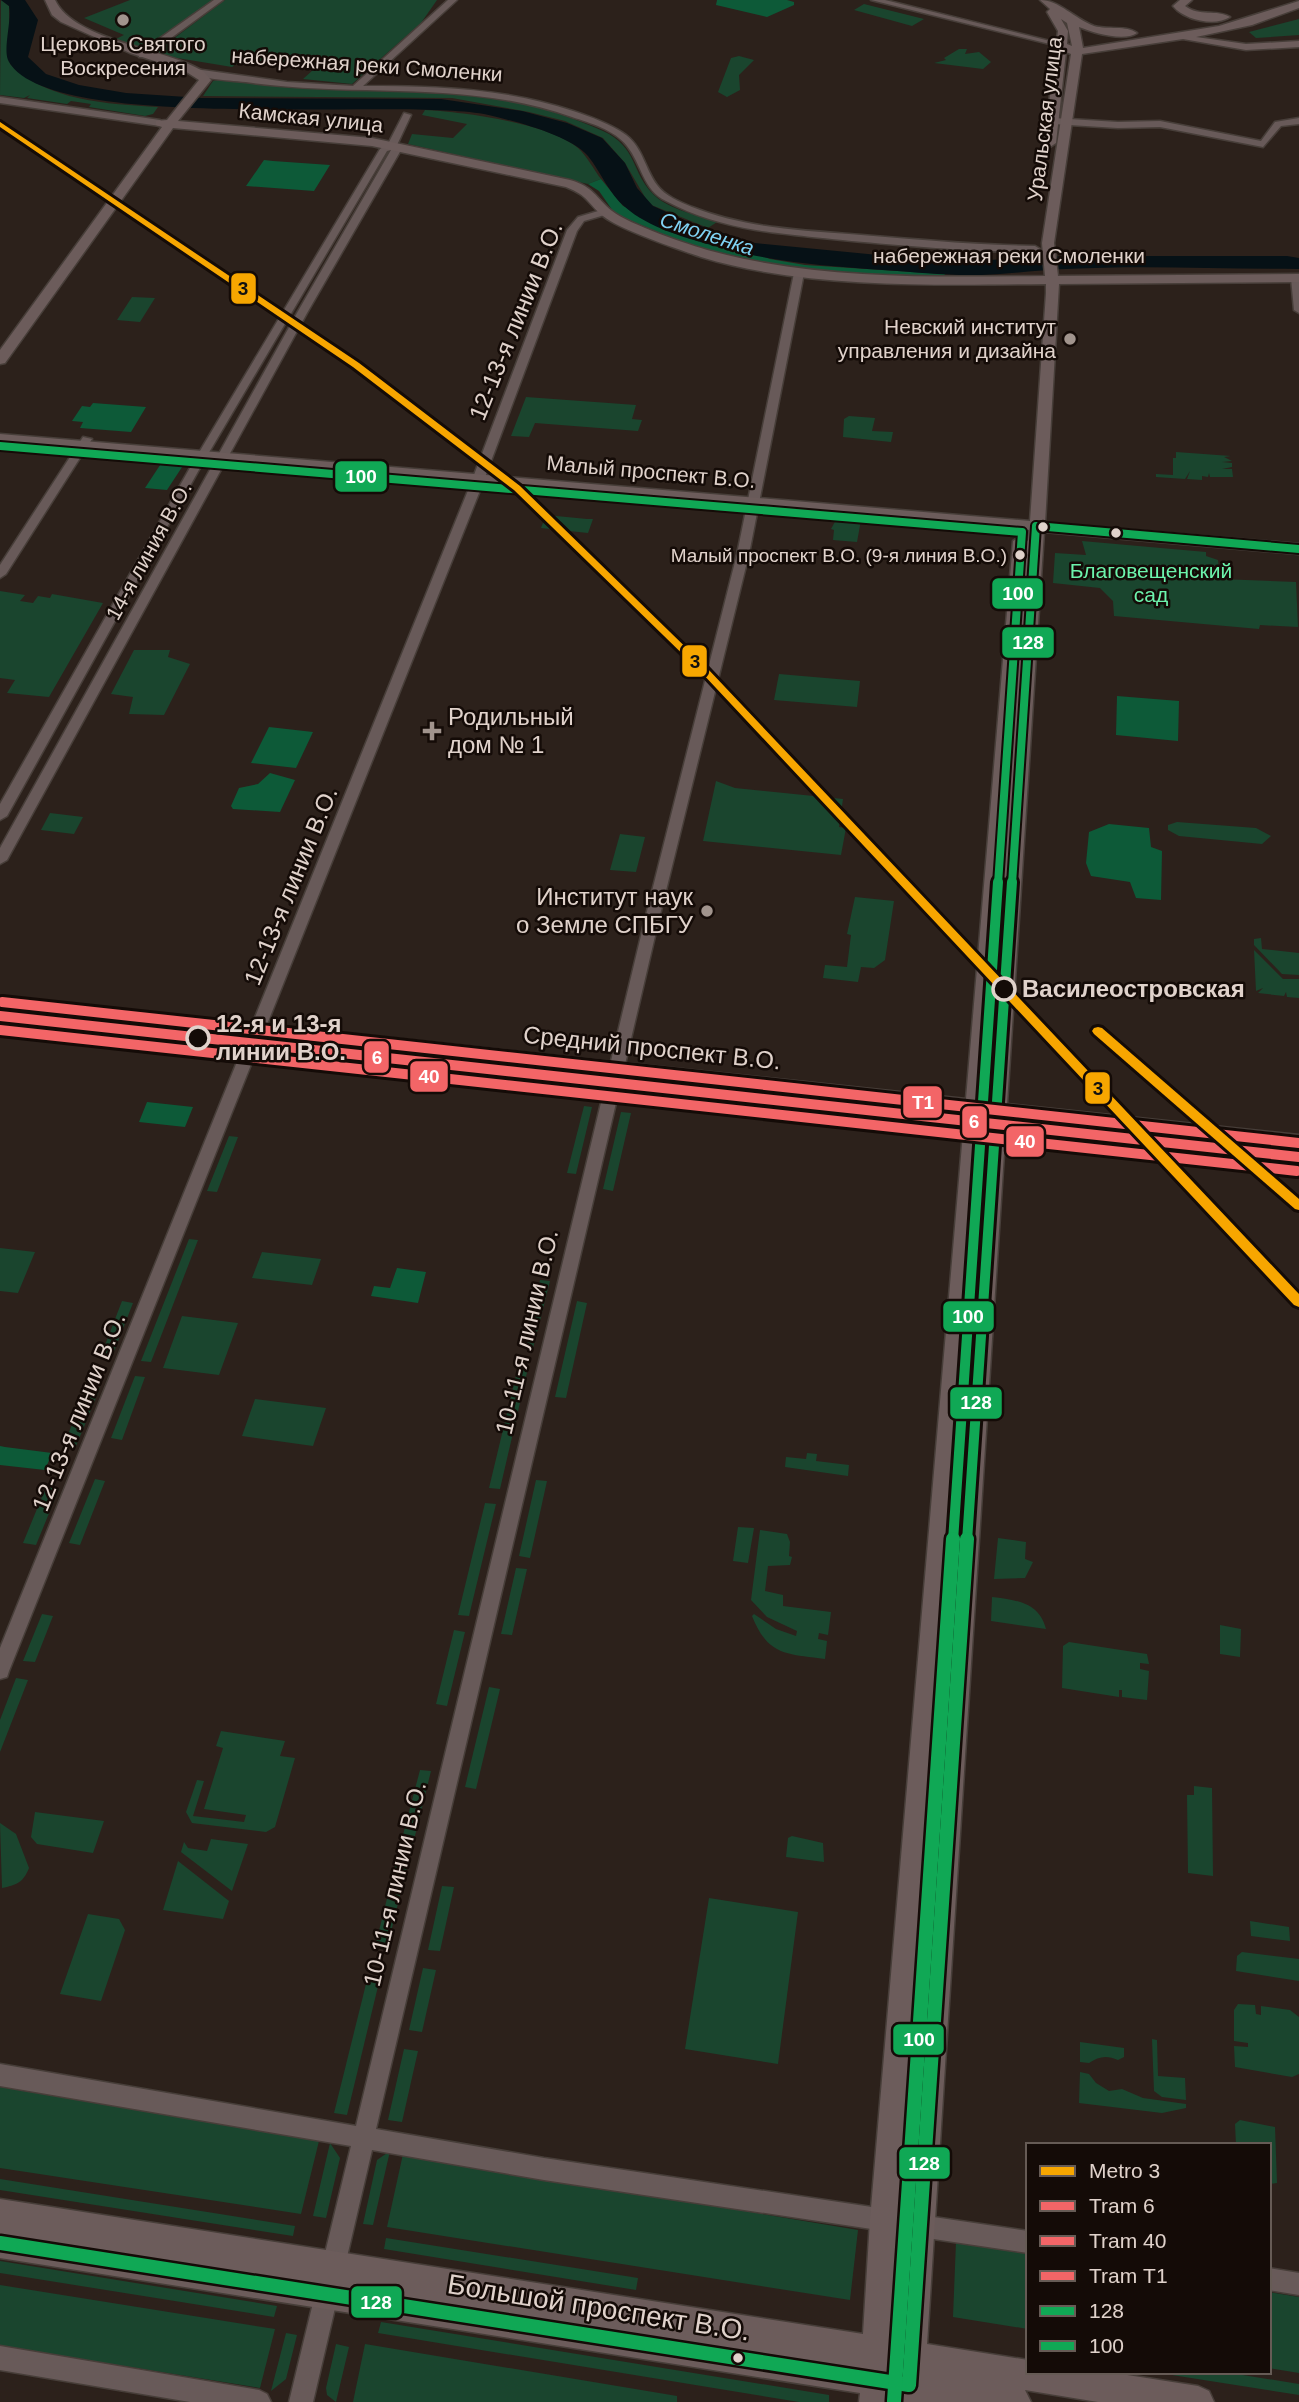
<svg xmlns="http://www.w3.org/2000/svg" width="1299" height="2402" font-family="Helvetica,sans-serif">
  <rect width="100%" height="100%" fill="#2c211b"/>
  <g fill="#1a452e">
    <path d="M1,0L9,6L10,64C47,101 108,104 158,107L153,114L145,116L89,107L91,104L71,101L67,104L27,98L30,95L24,98L0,95Z"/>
    <polygon points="130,0 213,0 146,49 116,39 124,35 84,18"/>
    <polygon points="225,0 437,0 421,23 352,84 303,79 313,70 242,60 232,67 153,54"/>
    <polygon points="864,4 924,19 912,26 854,10"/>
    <polygon points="1299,19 1299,35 1256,38 1249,32"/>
    <polygon points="959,49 967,49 965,54 979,52 991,62 983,69 934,63 946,60 944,58"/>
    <polygon points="739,56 754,60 739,75 740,90 727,97 718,92 731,58"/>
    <path d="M222,79C264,83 307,89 349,90C440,92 518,92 603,131C638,147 631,173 654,195C670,210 698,215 717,222L708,228L649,204L625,163L603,138L565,121L529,112L452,98L203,96L213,81Z"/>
    <path d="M425,110C464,112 548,123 578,148C587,156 594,170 601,179L588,184L408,144L412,134L453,138L467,124L422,115Z"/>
    <polygon points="132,297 155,298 140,322 117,320"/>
    <polygon points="526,397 636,405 632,419 642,420 638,431 535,423 529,437 511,436"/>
    <polygon points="849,416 875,418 872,431 893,432 891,442 843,437 844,419"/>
    <polygon points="1176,452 1231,456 1224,457 1232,461 1222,462 1232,463 1232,467 1222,469 1232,469 1233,477 1210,477 1209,473 1208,477 1202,476 1202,480 1187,479 1190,471 1185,479 1156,477 1156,474 1173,475 1173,458 1176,458"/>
    <polygon points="546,515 587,519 593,519 588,533 541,528"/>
    <polygon points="837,518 861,520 857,542 833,540 834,530 831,529"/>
    <polygon points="1082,541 1206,552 1206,556 1218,560 1220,579 1296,582 1298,627 1260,625 1259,629 1114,616 1113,601 1100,588 1053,583 1055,553 1086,555"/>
    <polygon points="0,591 25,595 20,601 33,603 38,596 50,598 52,594 103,603 49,697 7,693 15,680 0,678"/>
    <polygon points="134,650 170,650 168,657 190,664 164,715 129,714 133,697 111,694"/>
    <polygon points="779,674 860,681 857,707 774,700"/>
    <polygon points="716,781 735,788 843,799 839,827 846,828 841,855 703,841"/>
    <polygon points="50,813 83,817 74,834 41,830"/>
    <polygon points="1177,822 1256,828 1271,836 1262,844 1179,836 1168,830 1168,825"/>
    <polygon points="620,834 645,837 636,872 610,870"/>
    <polygon points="855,897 894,901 885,960 874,968 861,967 858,982 823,978 825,965 847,967 851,935 847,934"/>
    <polygon points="1261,938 1262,949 1299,953 1299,975 1282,974 1254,945 1254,939"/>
    <polygon points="1254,950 1283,979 1299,979 1299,998 1287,997 1286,992 1284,996 1258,993 1263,988 1256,991"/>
    <polygon points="584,1106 592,1107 576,1174 567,1173"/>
    <polygon points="621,1112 631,1113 613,1191 603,1189"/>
    <polygon points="229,1136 238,1137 217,1192 207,1191"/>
    <polygon points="189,1239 198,1240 151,1362 141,1361"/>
    <polygon points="0,1248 35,1252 18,1293 0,1291"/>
    <polygon points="262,1252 321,1259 312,1285 252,1278"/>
    <polygon points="540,1280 550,1281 533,1348 523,1347"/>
    <polygon points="122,1301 133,1303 113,1354 102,1353"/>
    <polygon points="577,1301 587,1303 566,1398 555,1397"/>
    <polygon points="182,1316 238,1323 219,1375 163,1368"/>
    <polygon points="518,1367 528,1368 500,1489 489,1488"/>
    <polygon points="135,1376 145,1377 122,1440 111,1438"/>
    <polygon points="88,1386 100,1388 76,1446 64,1444"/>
    <polygon points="255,1399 326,1408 313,1446 242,1436"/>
    <polygon points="807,1453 817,1454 816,1461 849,1465 848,1476 785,1467 786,1457 806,1459"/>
    <polygon points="95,1479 105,1481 80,1545 69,1543"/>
    <polygon points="536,1480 547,1481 530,1558 519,1556"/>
    <polygon points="46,1487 59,1489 36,1545 23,1543"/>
    <polygon points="485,1503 496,1504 469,1616 458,1615"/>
    <polygon points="738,1527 754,1528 748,1563 733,1561"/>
    <path d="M760,1530L787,1534L790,1542L789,1556L792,1557L790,1565L768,1566L765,1591L783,1595V1606L831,1612L828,1635L819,1633L818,1639L827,1641L825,1659C786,1654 768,1656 752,1616L754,1614L776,1629L796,1636L797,1631L767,1617L751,1600Z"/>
    <polygon points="998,1538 1026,1542 1025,1559 1033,1562 1025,1578 994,1579"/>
    <polygon points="516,1568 527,1569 512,1635 501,1634"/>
    <path d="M992,1597C1016,1600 1039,1602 1046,1629L991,1621Z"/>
    <polygon points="42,1614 53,1616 35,1662 23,1661"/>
    <polygon points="1220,1625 1241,1629 1240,1657 1220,1654"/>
    <polygon points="454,1630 465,1632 447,1706 436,1704"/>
    <polygon points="1069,1642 1147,1654 1149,1664 1140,1663 1140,1669 1149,1671 1147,1700 1122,1697 1122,1690 1119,1690 1119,1697 1062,1688 1063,1646"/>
    <polygon points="16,1678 28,1680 0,1752 0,1720"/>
    <polygon points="489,1687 500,1689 476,1789 465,1787"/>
    <polygon points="221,1731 285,1741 280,1756 295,1758 275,1827 266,1832 192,1823 186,1812 197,1780 204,1781 193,1816 244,1822 246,1815 204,1809 223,1748 216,1746"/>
    <polygon points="420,1770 431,1771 411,1852 399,1850"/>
    <polygon points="1194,1786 1212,1788 1213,1876 1188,1873 1187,1795 1194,1795"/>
    <polygon points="35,1812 104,1821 93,1853 37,1844 31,1837"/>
    <path d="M0,1823L16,1834L29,1868C23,1883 16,1885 2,1888Z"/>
    <polygon points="792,1836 823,1843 824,1862 786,1857 788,1838"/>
    <polygon points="211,1839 248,1844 232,1891 181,1852 184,1842 188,1848 207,1851"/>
    <polygon points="178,1861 229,1901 223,1919 163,1910"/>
    <polygon points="395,1866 407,1867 388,1944 376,1943"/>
    <polygon points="442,1886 454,1887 440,1951 428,1950"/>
    <polygon points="709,1898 798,1912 778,2064 685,2049"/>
    <polygon points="88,1914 119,1919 125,1930 101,2001 60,1994"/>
    <polygon points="1250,1921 1289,1927 1290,1941 1251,1936"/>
    <polygon points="1242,1952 1299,1959 1299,1981 1236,1971 1237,1956"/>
    <polygon points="423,1968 436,1970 422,2032 409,2030"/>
    <polygon points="368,1976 380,1978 347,2115 334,2113"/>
    <polygon points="1238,2004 1255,2005 1256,2014 1261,2015 1261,2006 1290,2010 1299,2017 1299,2074 1292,2077 1235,2067 1234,2046 1248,2047 1248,2043 1234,2041 1234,2010"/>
    <polygon points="1152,2039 1157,2040 1158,2076 1185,2078 1186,2100 1162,2097 1154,2091"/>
    <path d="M1080,2042L1124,2048V2057L1118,2060C1107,2055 1099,2056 1089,2063L1080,2062Z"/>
    <polygon points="404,2049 418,2051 402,2122 388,2120"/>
    <polygon points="1080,2072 1089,2074 1096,2083 1109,2091 1122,2089 1143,2098 1186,2104 1186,2108 1162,2113 1079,2103"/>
    <polygon points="0,2087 319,2141 301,2214 0,2168"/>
    <polygon points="1240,2120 1275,2127 1277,2183 1269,2184 1269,2145 1236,2145 1235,2124"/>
    <polygon points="330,2143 340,2158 326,2218 313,2216"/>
    <polygon points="390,2151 373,2225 363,2224 377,2160"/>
    <polygon points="403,2154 858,2230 850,2300 387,2227"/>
    <polygon points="0,2179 295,2226 293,2236 0,2190"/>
    <polygon points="386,2238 638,2278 636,2290 384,2249"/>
    <polygon points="956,2242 1028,2254 1028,2329 953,2317"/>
    <polygon points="0,2261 277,2306 274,2317 0,2273"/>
    <polygon points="0,2285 275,2329 260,2388 0,2346"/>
    <polygon points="1269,2292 1299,2297 1299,2373 1269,2368"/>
    <polygon points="381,2322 829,2395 829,2402 799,2402 378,2333"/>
    <polygon points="286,2333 297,2335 286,2379 271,2391"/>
    <polygon points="336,2344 349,2347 336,2402 327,2395 326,2388"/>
    <polygon points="365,2344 677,2396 677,2402 353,2402"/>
    <polygon points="1153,2372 1224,2372 1299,2384 1299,2395"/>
  </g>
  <g fill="#0d5a38">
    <polygon points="717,0 787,0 794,2 794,5 767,17 716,5"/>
    <polygon points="264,160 273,161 330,165 314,191 246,186"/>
    <polygon points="601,179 623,206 770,259 805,265 944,274 951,279 802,272 708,253 615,214 599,191 588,184"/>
    <polygon points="93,403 146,407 131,432 80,428 83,422 72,421 82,406 90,407"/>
    <polygon points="164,459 186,461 167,490 145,488"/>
    <polygon points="1117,696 1179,701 1178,741 1116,735"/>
    <polygon points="269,727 313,732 296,768 251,763"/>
    <polygon points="270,773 295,780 280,812 233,809 231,806 239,788 258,784"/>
    <polygon points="1109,824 1149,828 1151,847 1162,851 1161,900 1136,898 1130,882 1091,876 1086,863 1089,832"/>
    <polygon points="147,1102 193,1107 185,1127 139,1122"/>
    <polygon points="397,1268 426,1272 418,1303 371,1296 374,1286 390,1288"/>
    <polygon points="0,1446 5,1447 52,1453 45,1470 0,1465"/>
  </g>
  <path fill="#061116" d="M1,0H25L38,20L28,57L46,74L79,85L126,93L202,98L441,99L522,111L567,123L602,138L625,163L637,188L653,206L691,223L755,243L950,262L1067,256H1287L1299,258V269C1222,269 1143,265 1066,269C1038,270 1010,274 981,275C949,276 915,272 883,270C826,266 770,262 715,246C686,238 649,228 625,207C609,194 601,172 588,156C570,135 511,120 484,114C394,98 51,134 9,62C2,51 12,22 9,6Z"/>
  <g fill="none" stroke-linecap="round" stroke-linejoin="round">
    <g stroke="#473e39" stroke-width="3">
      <g id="street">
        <polygon points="214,0 223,0 145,57 139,57 139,53"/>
        <path d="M448,0H457L363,86C435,86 504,88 573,111C591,117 611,124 626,135C643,148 645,169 657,185C665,196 680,202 692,207C742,227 796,230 849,234C911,239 973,245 1035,246L1040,249C1024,259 789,236 756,230C725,225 694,216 666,201C643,190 642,165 627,146C615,130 590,123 572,117C469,80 360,97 253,83C235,80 206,81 191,72L195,69L287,82L353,86Z"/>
        <polygon points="871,0 885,0 1066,45 1062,47"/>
        <polygon points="0,97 160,120 164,123 160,126 0,103"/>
        <polygon points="404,113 411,115 397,145 401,150 307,313 7,860 0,864 0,848 297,313 391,150 387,151 201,466 7,816 0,820 0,804 191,466 380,149 388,144"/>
        <polygon points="1299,118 1299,124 1281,126 1263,147 1160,127 1118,128 1053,124 1049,121 1053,118 1118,122 1160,121 1261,141 1275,122"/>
        <polygon points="605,209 608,210 608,214 584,221 577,231 481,488 9,1671 7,1677 0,1679 0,1648 469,488 567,230 578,217"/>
        <polygon points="799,270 804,273 749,554 659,919 376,2129 544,2158 885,2209 893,2212 896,2220 893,2228 885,2231 544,2180 372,2150 313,2402 289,2402 351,2146 0,2086 0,2064 356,2126 645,919 737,554 794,273"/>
        <polygon points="1296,275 1299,276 1299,313 1294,310 1291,278"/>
        <polygon points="83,437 92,439 6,574 0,578 0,565"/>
        <polygon points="920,2215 1028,2231 1028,2253 920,2237 912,2234 909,2226 912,2218"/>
        <polygon points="1269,2268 1299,2273 1299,2295 1269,2290"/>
        <polygon points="0,2346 259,2390 267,2394 271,2402 190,2402 0,2370"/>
      </g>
    </g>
    <g stroke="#473e39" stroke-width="3">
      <g id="secondary">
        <path d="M45,0H55C75,42 168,48 204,72L211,80L178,121L372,138L570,180C594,187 595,197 612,211C628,224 689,245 711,251C818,280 934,277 1045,276L1042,243L1071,54L1066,52L1056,143L1050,147L1044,143L1058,31L1047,12L1050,9L1040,0C1059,0 1075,19 1094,26C1108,30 1126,25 1137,33C1124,42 1094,33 1079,27L1083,48L1219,26L1299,1V8L1252,25L1196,37L1246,44L1299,41V47L1246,50L1183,39L1082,54L1054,243L1058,276L1299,274V282L1059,284L1045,523L1299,544V554L1044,532L1007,1104L1299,1135V1149L1006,1118V1123L1299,1155V1169L1005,1138L927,2344L1028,2360V2372H1108L1198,2386L1209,2391L1214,2402H1098L1025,2390L1031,2402H892L891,2398V2402H859L860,2393L0,2258V2199L863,2334L870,2220L963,1133L0,1030V1016L964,1119L965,1113L0,1009V997L966,1099L1013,541L1021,536L1028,541L1029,530L0,442V434L1030,521L1046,293V284C937,285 805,289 701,257C678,249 620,230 603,216C587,203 589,196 566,187L372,146L173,128L5,363L0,364V350L162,127L156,125V121L167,120L199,80L185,71L130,53L61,22L52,15ZM1061,19L1067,23L1072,46L1067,44L1068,31ZM1021,636L987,1102L986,1101ZM983,1135L985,1136L897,2339H894L900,2220Z"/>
        <path d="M1180,0H1192L1185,6C1199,17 1217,9 1230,17C1215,27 1184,20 1173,6Z"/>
      </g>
    </g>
    <use href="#street" fill="#685a59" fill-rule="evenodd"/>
    <use href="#secondary" fill="#6c5c5b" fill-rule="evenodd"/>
    <g stroke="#140b07" stroke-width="12">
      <polyline id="bus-1-far2" points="1012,884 1036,526 1299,549"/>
    </g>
    <g stroke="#140b07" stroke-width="16">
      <polyline id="bus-1-far1" points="967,1541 1012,882"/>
    </g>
    <g stroke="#140b07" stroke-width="19">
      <polyline id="bus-1" points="0,2243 909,2385 967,1539"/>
    </g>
    <g stroke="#140b07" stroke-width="12">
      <polyline id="bus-2-far2" points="0,446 1022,532 998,884"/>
    </g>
    <g stroke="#140b07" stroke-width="16">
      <polyline id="bus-2-far1" points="953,1541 998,882"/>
    </g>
    <g stroke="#140b07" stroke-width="19">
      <polyline id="bus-2" points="894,2401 953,1539"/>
    </g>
    <use href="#bus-1-far2" stroke="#10a855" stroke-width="8"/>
    <use href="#bus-1-far1" stroke="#10a855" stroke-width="10"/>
    <use href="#bus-1" stroke="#10a855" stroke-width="14"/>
    <use href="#bus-2-far2" stroke="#10a855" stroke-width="8"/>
    <use href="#bus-2-far1" stroke="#10a855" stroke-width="10"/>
    <use href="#bus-2" stroke="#10a855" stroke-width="14"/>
    <g stroke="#140b07" stroke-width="16">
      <polyline id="tram-1" points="0,1016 1299,1157"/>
    </g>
    <g stroke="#140b07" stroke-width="16">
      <polyline id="tram-2" points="0,1030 1297,1171"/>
    </g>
    <g stroke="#140b07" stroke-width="16">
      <polyline id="tram-3" points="2,1002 1299,1143"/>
    </g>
    <use href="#tram-1" stroke="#f36567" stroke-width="10"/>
    <use href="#tram-2" stroke="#f36567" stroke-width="10"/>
    <use href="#tram-3" stroke="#f36567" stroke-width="10"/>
    <g stroke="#140b07" stroke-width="6">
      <g id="metro-1">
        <polygon points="0,122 359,363 520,486 707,668 1299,1294 1299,1307 1294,1305 701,672 514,490 353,367 0,127"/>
        <polygon points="1098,1027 1102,1028 1299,1199 1299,1210 1295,1209 1094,1034 1092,1031 1094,1028"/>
      </g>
    </g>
    <use href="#metro-1" fill="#f7a600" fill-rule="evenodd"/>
  </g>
  <g fill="#a1948d" stroke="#140b07" stroke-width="2.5">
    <circle cx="123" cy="20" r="7"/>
    <circle cx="1070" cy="339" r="7"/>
    <path d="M428.5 720.5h7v7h7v7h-7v7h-7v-7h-7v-7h7z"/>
    <circle cx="707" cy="911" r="7"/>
  </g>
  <g fill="#e0d2cb" stroke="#140b07" stroke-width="2.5">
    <circle cx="1043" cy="527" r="6"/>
    <circle cx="1116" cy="533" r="6"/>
    <circle cx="1020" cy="555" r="6"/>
    <circle cx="738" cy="2358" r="6"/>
  </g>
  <g fill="#140b07" stroke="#e0d2cb" stroke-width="3.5">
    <circle cx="1004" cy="989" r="11"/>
    <circle cx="198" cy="1038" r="11"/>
  </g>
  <g text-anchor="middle" stroke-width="5" stroke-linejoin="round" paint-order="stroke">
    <g font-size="19" fill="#e0d2cb" stroke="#140b07" text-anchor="end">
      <text x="1007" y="562">Малый проспект В.О. (9-я линия В.О.)</text>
    </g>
    <g font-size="21" fill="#e0d2cb" stroke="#140b07">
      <text x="123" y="51">Церковь Святого<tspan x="123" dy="24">Воскресения</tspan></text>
      <text x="1056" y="334" text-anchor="end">Невский институт<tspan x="1056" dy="24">управления и дизайна</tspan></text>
    </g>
    <g font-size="21" fill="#e0d2cb" stroke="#140b07">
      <text transform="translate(367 65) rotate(4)" y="7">набережная реки Смоленки</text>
      <text transform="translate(311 118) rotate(6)" y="7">Камская улица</text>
      <text transform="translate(1045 119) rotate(-83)" y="7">Уральская улица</text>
      <text x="1009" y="263">набережная реки Смоленки</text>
      <text transform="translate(651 472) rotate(5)" y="7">Малый проспект В.О.</text>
      <text transform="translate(149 551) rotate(-61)" y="7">14-я линия В.О.</text>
    </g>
    <g font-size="21" font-style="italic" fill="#7fd2f3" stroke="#140b07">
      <text transform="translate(707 234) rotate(18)" y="7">Смоленка</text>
    </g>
    <g font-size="21" fill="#6cf3ac" stroke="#140b07">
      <text x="1151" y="578">Благовещенский<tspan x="1151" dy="24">сад</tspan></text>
    </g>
    <g font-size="24" fill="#e0d2cb" stroke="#140b07">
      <text transform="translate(516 321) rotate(-68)" y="8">12-13-я линии В.О.</text>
      <text transform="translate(291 886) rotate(-68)" y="8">12-13-я линии В.О.</text>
      <text transform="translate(652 1048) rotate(6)" y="8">Средний проспект В.О.</text>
      <text transform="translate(527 1332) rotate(-77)" y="8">10-11-я линии В.О.</text>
      <text transform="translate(79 1412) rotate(-68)" y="8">12-13-я линии В.О.</text>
      <text transform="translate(395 1884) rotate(-77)" y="8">10-11-я линии В.О.</text>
    </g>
    <g font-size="24" fill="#e0d2cb" stroke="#140b07" text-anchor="start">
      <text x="448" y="725">Родильный<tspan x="448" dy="28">дом № 1</tspan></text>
      <text x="693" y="905" text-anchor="end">Институт наук<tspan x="693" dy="28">о Земле СПБГУ</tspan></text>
    </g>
    <g font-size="24" font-weight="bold" fill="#e0d2cb" stroke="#140b07" text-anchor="start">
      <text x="1022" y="997">Василеостровская</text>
      <text x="216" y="1032">12-я и 13-я<tspan x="216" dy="28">линии В.О.</tspan></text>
    </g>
    <g font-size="28" fill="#e0d2cb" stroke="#140b07">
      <text transform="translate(599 2307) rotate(9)" y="10">Большой проспект В.О.</text>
    </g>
  </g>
  <g stroke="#140b07" stroke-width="2.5">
    <rect x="230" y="272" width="27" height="33" rx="7" fill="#f7a600"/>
    <rect x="334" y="460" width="54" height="33" rx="7" fill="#10a855"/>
    <rect x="991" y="577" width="53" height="33" rx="7" fill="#10a855"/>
    <rect x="1001" y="626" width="54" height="33" rx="7" fill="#10a855"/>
    <rect x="681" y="644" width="27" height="34" rx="7" fill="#f7a600"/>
    <rect x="363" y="1040" width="27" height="34" rx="7" fill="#f36567"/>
    <rect x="409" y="1060" width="40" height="33" rx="7" fill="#f36567"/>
    <rect x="1084" y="1071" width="27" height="34" rx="7" fill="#f7a600"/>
    <rect x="902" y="1085" width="41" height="34" rx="7" fill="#f36567"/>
    <rect x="961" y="1105" width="27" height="34" rx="7" fill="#f36567"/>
    <rect x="1005" y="1125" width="40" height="33" rx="7" fill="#f36567"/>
    <rect x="942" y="1300" width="53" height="33" rx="7" fill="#10a855"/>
    <rect x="949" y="1386" width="54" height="34" rx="7" fill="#10a855"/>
    <rect x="892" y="2023" width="53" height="33" rx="7" fill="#10a855"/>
    <rect x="898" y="2146" width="53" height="34" rx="7" fill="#10a855"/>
    <rect x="350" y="2285" width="53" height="34" rx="7" fill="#10a855"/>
  </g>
  <g font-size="19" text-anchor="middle" font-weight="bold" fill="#fff">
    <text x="361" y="483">100</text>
    <text x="1018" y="600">100</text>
    <text x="1028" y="649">128</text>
    <text x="377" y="1064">6</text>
    <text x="429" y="1083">40</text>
    <text x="923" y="1109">Т1</text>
    <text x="974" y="1128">6</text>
    <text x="1025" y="1148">40</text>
    <text x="968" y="1323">100</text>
    <text x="976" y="1409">128</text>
    <text x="919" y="2046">100</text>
    <text x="924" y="2170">128</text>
    <text x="376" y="2309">128</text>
  </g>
  <g font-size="19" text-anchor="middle" font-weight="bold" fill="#111">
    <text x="243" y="295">3</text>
    <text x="695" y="668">3</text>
    <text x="1098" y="1095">3</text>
  </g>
  <rect x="1026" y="2143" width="245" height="231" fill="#140b07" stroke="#665b55" stroke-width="2"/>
  <rect x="1040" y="2166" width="35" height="10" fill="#f7a600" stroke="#665b55" stroke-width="2"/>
  <text x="1089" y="2178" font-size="21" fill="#e0d2cb">Metro 3</text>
  <rect x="1040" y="2201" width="35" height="10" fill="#f36567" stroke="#665b55" stroke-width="2"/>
  <text x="1089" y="2213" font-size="21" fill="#e0d2cb">Tram 6</text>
  <rect x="1040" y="2236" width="35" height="10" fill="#f36567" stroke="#665b55" stroke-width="2"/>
  <text x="1089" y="2248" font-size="21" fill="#e0d2cb">Tram 40</text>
  <rect x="1040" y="2271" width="35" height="10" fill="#f36567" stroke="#665b55" stroke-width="2"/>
  <text x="1089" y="2283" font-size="21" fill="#e0d2cb">Tram Т1</text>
  <rect x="1040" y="2306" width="35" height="10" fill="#10a855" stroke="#665b55" stroke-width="2"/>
  <text x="1089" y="2318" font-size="21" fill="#e0d2cb">128</text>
  <rect x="1040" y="2341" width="35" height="10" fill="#10a855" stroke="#665b55" stroke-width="2"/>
  <text x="1089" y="2353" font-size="21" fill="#e0d2cb">100</text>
</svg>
